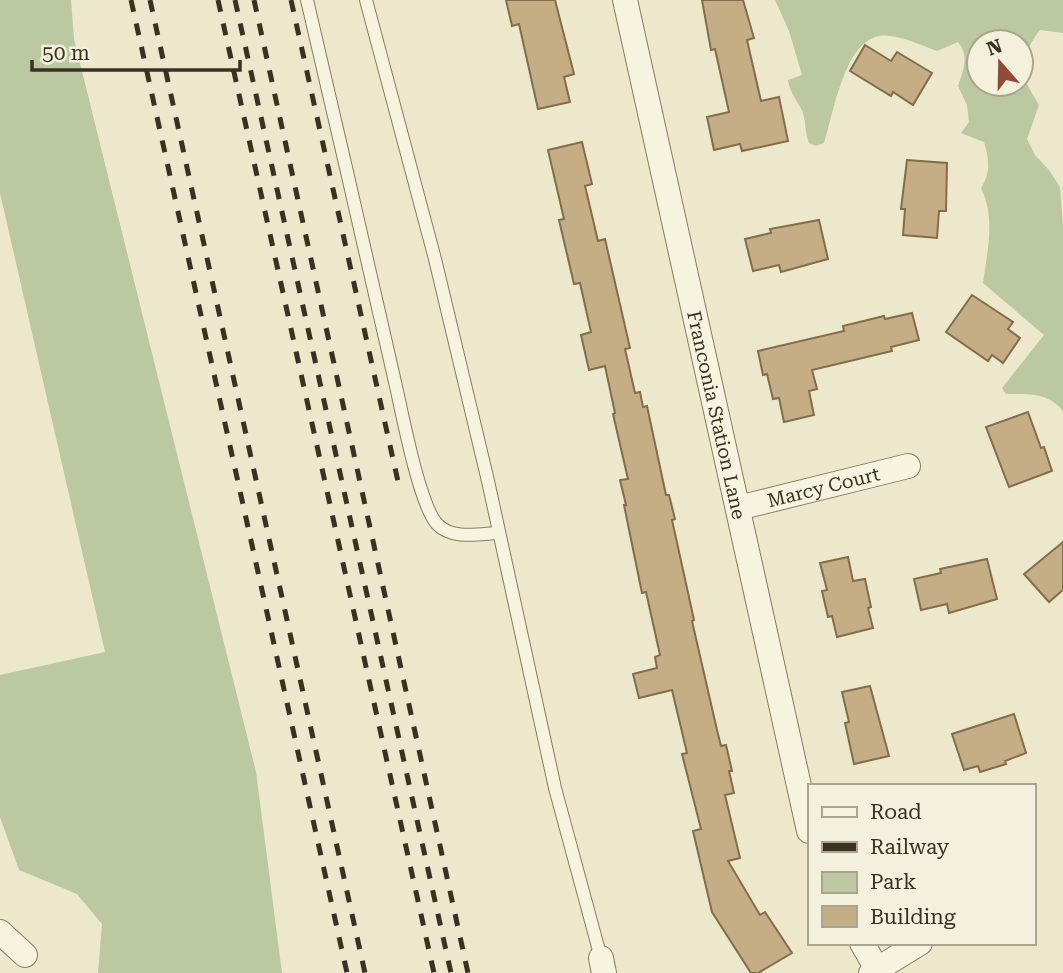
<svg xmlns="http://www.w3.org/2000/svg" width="1063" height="973" font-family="'Roboto Serif',serif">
  <rect width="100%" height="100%" fill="#ebe8cc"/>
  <g fill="#bbc8a1" fill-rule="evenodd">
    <polygon points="0,0 71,0 74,39 256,772 282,973 98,973 102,924 77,894 19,870 0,817 0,675 105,652 0,193"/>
    <path d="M775,0H1063V33L1040,30C1016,63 1018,71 1039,105L1027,139L1035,155L1049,170L1060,187L1063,225V411C1048,392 1028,394 1006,394L1002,388L1044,335L983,283C987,252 996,218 981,188C991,173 989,159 984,142L961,133L969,122L967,105L958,86C963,70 970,57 958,42L937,51C920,45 896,33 879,36C844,42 833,116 824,143L816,146L809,143C805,133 806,123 803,113C798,100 790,95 788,80L802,75L789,31ZM979,42H1021V84H979Z"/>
  </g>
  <g fill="#c5ae86" stroke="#836d4a" stroke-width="2">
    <polygon points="506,0 555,0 574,74 564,77 570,102 538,109 519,24 512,26"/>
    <polygon points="702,0 743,0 754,38 747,40 761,101 779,97 788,141 742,151 740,144 714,150 707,117 729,112 715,49 711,50"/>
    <polygon points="865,45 891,61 897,52 932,73 913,105 893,92 891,96 850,71"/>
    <polygon points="582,142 592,184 585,186 598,241 605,239 630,348 625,349 635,393 640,392 643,407 647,406 666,495 669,495 675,519 672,520 694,620 692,621 717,730 721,746 726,745 732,771 729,771 734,793 725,795 740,858 728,861 760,915 765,912 792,953 758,973 751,973 712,912 693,831 701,829 682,754 687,753 672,690 639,698 633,674 657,668 655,657 660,655 646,592 642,593 624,505 626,505 620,480 628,479 613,414 615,413 605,366 589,370 581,335 591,332 580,283 574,284 559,220 564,219 548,150"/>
    <polygon points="907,160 947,163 946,211 939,211 937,238 903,235 905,209 901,209"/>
    <polygon points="819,220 828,259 781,272 779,265 753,271 745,239 771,233 770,229"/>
    <polygon points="972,295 1013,322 1008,329 1020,338 1003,363 992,355 988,361 946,332"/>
    <polygon points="912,313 919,340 891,347 892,351 812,370 817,389 809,391 814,415 784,422 779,398 773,399 767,374 763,375 758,351 844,331 843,326 884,316 885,319"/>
    <polygon points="1028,412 1041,448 1044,447 1052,471 1009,487 986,427"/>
    <polygon points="1063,542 1063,590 1049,602 1024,574"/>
    <polygon points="848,557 853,581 865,579 871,607 868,608 873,628 837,637 832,616 828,617 822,591 827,590 820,563"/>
    <polygon points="987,559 997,599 949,613 947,604 921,610 914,579 941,573 940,569"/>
    <polygon points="870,686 889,756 854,764 845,723 849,722 842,692"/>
    <polygon points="1014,714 1026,753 1005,761 1006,764 980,772 978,766 964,770 952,734"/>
  </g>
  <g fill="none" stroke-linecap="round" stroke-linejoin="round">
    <g stroke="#867d62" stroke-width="14">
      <g id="lane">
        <path d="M307,0C337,127 366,255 395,382C402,412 419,504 437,524C452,540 479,534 498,533"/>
        <polyline points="366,0 435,259 488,481 555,788 601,958"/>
      </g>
    </g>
    <g stroke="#867d62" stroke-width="26">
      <g id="street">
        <path id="s1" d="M625,0L809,831"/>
        <path id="s2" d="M738,508L908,466"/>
        <polyline points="0,932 25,955"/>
        <polyline points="862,943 877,969"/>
        <polyline points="601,958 604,973"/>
        <polyline points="871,973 920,943"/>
      </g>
    </g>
    <use href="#lane" stroke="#f6f4df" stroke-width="12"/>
    <use href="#street" stroke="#f6f4df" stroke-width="24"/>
    <g stroke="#393223" stroke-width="5" stroke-dasharray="12 12" stroke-linecap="butt">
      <polyline points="131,0 347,973"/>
      <polyline points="150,0 365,973"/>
      <polyline points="218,0 434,973"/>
      <polyline points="235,0 451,973"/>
      <polyline points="254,0 468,973"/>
      <polyline points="291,0 399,486"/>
    </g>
  </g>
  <g text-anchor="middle" stroke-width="5" stroke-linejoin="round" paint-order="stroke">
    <g font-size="19" fill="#393223" stroke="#f3f1db">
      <text dy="7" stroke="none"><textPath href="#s1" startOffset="425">Franconia Station Lane</textPath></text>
      <text dy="7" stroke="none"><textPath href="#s2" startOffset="88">Marcy Court</textPath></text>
    </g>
  </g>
  <rect x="808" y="784" width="228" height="161" fill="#f3f1db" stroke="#a9a591" stroke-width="2"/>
  <rect x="822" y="807" width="35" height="10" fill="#f6f4df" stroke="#a9a591" stroke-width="2"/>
  <text x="870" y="819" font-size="21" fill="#393223">Road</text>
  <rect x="822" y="842" width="35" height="10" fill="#393223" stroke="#a9a591" stroke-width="2"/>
  <text x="870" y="854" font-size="21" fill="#393223">Railway</text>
  <rect x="822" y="872" width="35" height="21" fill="#bbc8a1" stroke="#a9a591" stroke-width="2"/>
  <text x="870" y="889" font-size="21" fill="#393223">Park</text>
  <rect x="822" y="906" width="35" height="21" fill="#c5ae86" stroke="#a9a591" stroke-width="2"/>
  <text x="870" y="924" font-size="21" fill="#393223">Building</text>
  <g transform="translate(1000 63) rotate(340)"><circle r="33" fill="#f3f1db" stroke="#a9a591" stroke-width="2"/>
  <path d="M0-5L12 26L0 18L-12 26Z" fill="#8f4a38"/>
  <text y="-10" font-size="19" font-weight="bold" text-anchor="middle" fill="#393223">N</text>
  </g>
  <path d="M32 60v10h208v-10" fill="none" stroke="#393223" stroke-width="3.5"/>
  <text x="42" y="60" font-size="21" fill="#393223" stroke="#f3f1db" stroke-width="5" paint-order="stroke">50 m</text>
</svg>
